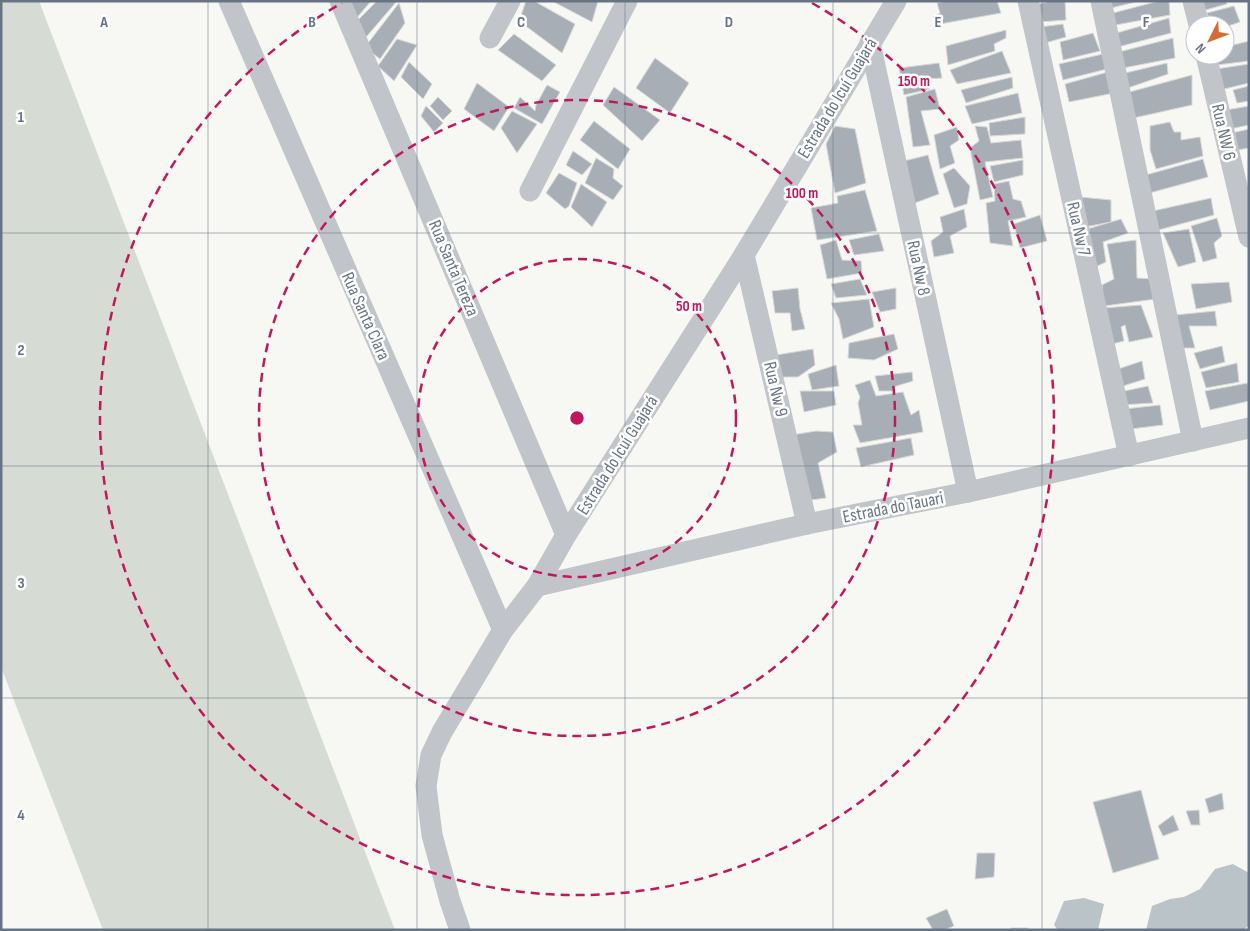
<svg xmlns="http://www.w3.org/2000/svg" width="1250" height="931" font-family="'Sofia Sans Condensed',sans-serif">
  <rect width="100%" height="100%" fill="#f7f7f4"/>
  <polygon fill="#d6dcd4" points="1,1 39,1 395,930 103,930 1,667"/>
  <g fill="#bac3c8">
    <polygon points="1233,864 1249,873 1249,925 1243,930 1146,930 1152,906 1170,899 1184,897 1200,889 1215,869"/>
    <polygon points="1084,898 1104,904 1098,930 1058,930 1054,925 1064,901"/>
  </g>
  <g fill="#a8aeb5" stroke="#d8d9d7">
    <polygon points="344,1 371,1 354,21"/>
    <polygon points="377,1 397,1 367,36 362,37 355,23"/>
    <polygon points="526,1 534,1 575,24 562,53 519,21"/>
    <polygon points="552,1 598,1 592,22"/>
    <polygon points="946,1 997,1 1001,13 940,24 936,15 940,13 937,3"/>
    <polygon points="1050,1 1065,1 1066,20 1040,22 1035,5"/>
    <polygon points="1108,1 1140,1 1111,8"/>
    <polygon points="1159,1 1169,1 1170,15 1110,26 1113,13"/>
    <polygon points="1198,1 1226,1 1227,4 1202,11"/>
    <polygon points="399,3 405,23 380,59 365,47"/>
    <polygon points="1234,6 1240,22 1225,27 1225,25 1211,25 1207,13"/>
    <polygon points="1169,18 1171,33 1118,47 1113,34"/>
    <polygon points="1063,24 1066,37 1045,43 1040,27"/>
    <polygon points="1006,30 1006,38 994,44 995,51 948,65 946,46"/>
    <polygon points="1093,33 1100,51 1063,60 1060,42"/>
    <polygon points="514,34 556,65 542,81 498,50"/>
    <polygon points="1173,38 1175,58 1118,69 1115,53"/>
    <polygon points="397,39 417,45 394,81 378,66"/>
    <polygon points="1249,41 1249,61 1217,65 1215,55 1225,55 1225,47"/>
    <polygon points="1002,51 1011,73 957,84 950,70"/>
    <polygon points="1103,54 1107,69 1063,80 1059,64"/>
    <polygon points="655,58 689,83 670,113 636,88"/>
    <polygon points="409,62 432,84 423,99 401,77"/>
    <polygon points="939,63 942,78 927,79 930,89 904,95 899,68"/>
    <polygon points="1167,63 1168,74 1125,89 1121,74"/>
    <polygon points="1249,64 1249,83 1220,90 1216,69"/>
    <polygon points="1108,72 1114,93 1069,102 1065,84"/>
    <polygon points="1192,75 1192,105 1129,119 1122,94"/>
    <polygon points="1012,77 1013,88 966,103 961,90"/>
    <polygon points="477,83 509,107 494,131 464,109"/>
    <polygon points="547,85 560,92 542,124 514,108 520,97 535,111 536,105"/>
    <polygon points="1249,86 1249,101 1237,103 1233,90"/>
    <polygon points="614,87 660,120 642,141 603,105"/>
    <polygon points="935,89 940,109 921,111 930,145 913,147 906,97"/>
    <polygon points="1018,93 1022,113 972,124 965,106"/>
    <polygon points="438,97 452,111 443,120 430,106"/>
    <polygon points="426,106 443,123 434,132 421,116"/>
    <polygon points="1249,106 1249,125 1230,129 1226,110"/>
    <polygon points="512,111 537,124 517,153 501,128"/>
    <polygon points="1025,117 1025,134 990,136 989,123"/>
    <polygon points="594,121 630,149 618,169 580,140"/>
    <polygon points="1170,122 1174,132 1181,132 1181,140 1200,137 1203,156 1156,169 1150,150 1150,126"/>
    <polygon points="835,126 855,129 866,183 835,193 826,144"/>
    <polygon points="975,126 987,127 991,143 1021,140 1023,158 985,162 993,197 980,200 970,148 979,141"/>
    <polygon points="957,127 959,140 950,146 955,163 940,169 934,135"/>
    <polygon points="1249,129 1249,148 1237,150 1232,133"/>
    <polygon points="573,151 592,164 582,175 566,165"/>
    <polygon points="928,155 939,194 915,203 904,161"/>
    <polygon points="596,158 614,169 613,178 623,186 613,200 585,183"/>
    <polygon points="1203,159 1208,177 1146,194 1142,176"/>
    <polygon points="1023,160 1023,175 994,182 990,166"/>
    <polygon points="954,168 970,186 967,204 954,208 943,174"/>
    <polygon points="559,173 577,183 569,206 565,209 546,193"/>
    <polygon points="1009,181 1013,199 1021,201 1026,217 1008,221 1013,246 990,243 986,203 995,201 994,184"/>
    <polygon points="581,184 607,202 592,227 571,207"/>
    <polygon points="865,190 877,231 817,240 811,208 838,203 837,196"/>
    <polygon points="1080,197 1111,200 1111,222 1085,227"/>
    <polygon points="1211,198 1214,215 1151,232 1153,211"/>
    <polygon points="964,209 967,227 950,236 954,253 934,257 931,241 943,232 940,217"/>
    <polygon points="1040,215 1047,241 1020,248 1014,224"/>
    <polygon points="1217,218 1222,236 1214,243 1217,258 1203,262 1191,226"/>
    <polygon points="1121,219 1128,233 1103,242 1106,262 1091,269 1084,230"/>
    <polygon points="1189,229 1196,262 1178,267 1163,233"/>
    <polygon points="879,234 884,251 854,255 849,240"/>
    <polygon points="836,240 842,260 861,261 862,273 827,279 820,245"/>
    <polygon points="1136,240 1137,278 1153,279 1156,299 1104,306 1102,285 1114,279 1107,244"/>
    <polygon points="860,279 867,295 836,298 831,284"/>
    <polygon points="1229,282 1232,302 1196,309 1191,284"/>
    <polygon points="798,288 800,309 805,329 792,331 790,313 775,313 772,291"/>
    <polygon points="896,288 896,309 880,312 872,292"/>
    <polygon points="869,299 874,327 843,339 839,319 831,303"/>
    <polygon points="1141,305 1153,337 1129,342 1125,325 1121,327 1124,341 1108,345 1104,308"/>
    <polygon points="1215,311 1217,326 1189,326 1195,348 1181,348 1175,315"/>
    <polygon points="894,334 898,349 874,360 848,358 849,343"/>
    <polygon points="1222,346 1225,362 1200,369 1194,353"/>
    <polygon points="813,349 815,365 798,377 779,377 776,355"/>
    <polygon points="1142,361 1145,379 1117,388 1115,370"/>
    <polygon points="1237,363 1239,382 1206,388 1201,372"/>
    <polygon points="836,365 839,386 812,390 808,374"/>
    <polygon points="912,372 913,381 893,387 895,391 879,391 875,376"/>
    <polygon points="870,380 876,396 903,392 911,415 919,410 923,432 860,443 853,425 862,425 858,403 860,397 855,385"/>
    <polygon points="1248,383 1249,401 1210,410 1205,391"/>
    <polygon points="1148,386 1153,403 1121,405 1120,392"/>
    <polygon points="800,391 834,391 836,405 804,412"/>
    <polygon points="1160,405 1163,425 1131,429 1124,409"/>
    <polygon points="816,431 833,432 837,452 818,463 826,498 811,500 792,435"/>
    <polygon points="911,438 914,455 861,467 856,448"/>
    <polygon points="1141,790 1159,859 1113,873 1093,802"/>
    <polygon points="1222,793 1224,809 1209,813 1205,799"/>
    <polygon points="1199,810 1200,825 1191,825 1186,811"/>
    <polygon points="1173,815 1179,830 1163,836 1158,826"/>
    <polygon points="977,853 995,853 994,877 975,879"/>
    <polygon points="947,909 954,926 944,930 933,930 926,918"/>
    <rect x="1011" y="928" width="17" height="2"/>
  </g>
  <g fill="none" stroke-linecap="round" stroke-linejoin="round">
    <g stroke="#c1c4c8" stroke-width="21">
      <polyline points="229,1 503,630"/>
      <polyline points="340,1 566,535"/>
      <polyline points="1028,1 1129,456"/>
      <polyline points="1101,1 1193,441"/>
      <polyline points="1193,1 1199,25"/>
      <polyline points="490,38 510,1"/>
      <polyline points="870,43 968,492"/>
      <polyline points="1206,55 1249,237"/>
      <polyline points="530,191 627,1"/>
      <polyline points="744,255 807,524"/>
      <polyline points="537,586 807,524 968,492 1249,428"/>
      <polyline points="460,930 450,901 432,835 426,786 431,755 442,732 503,630 537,586 566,535 744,255 896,1"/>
    </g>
  </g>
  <path fill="none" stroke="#687483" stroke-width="1" stroke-opacity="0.55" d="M208,1V930M417,1V930M625,1V930M833,1V930M1042,1V930M1,233H1249M1,466H1249M1,698H1249"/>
  <g fill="none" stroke="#c2185b" stroke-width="2.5" stroke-dasharray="9 6">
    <circle cx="577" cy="418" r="159"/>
    <circle cx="577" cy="418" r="318"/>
    <path d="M812 3A477 477 0 1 1 342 3"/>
  </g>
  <g text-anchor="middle" stroke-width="5" stroke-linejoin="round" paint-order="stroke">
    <g font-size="18" fill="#687483" stroke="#fff">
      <text transform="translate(837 98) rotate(-59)" y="6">Estrada do Icuí Guajará</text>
      <text transform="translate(1224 132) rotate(77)" y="6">Rua NW 6</text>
      <text transform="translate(1079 229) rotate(77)" y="6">Rua Nw 7</text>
      <text transform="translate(454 268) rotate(67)" y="6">Rua Santa Tereza</text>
      <text transform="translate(919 268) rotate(78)" y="6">Rua Nw 8</text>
      <text transform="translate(366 316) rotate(66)" y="6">Rua Santa Clara</text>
      <text transform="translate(776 389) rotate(77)" y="6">Rua Nw 9</text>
      <text transform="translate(617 455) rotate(-58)" y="6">Estrada do Icuí Guajará</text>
      <text transform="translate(893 507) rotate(-11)" y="6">Estrada do Tauari</text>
    </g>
  </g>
  <g font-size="16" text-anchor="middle" font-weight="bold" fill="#687483" stroke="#fff" stroke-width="5" stroke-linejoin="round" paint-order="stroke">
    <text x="104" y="27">A</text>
    <text x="312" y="27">B</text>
    <text x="521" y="27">C</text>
    <text x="729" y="27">D</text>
    <text x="938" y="27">E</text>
    <text x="1146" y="27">F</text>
    <text x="21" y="122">1</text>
    <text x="21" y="355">2</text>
    <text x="21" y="588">3</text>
    <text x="21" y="820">4</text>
  </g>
  <circle cx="577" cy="418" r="8" fill="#c2185b" stroke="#fff" stroke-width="2.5"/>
  <g font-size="15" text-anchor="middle" font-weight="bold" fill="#c2185b" stroke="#fff" stroke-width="5" stroke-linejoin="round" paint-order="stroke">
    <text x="914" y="86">150 m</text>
    <text x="802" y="198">100 m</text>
    <text x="689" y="311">50 m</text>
  </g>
  <rect width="1250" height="931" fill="none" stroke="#687483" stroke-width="5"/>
  <g transform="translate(1210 40) rotate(228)"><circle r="24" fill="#ffffff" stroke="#c3c7cd"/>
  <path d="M0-4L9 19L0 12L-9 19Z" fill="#d66c35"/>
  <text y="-8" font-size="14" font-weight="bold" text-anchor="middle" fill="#687483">N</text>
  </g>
</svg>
